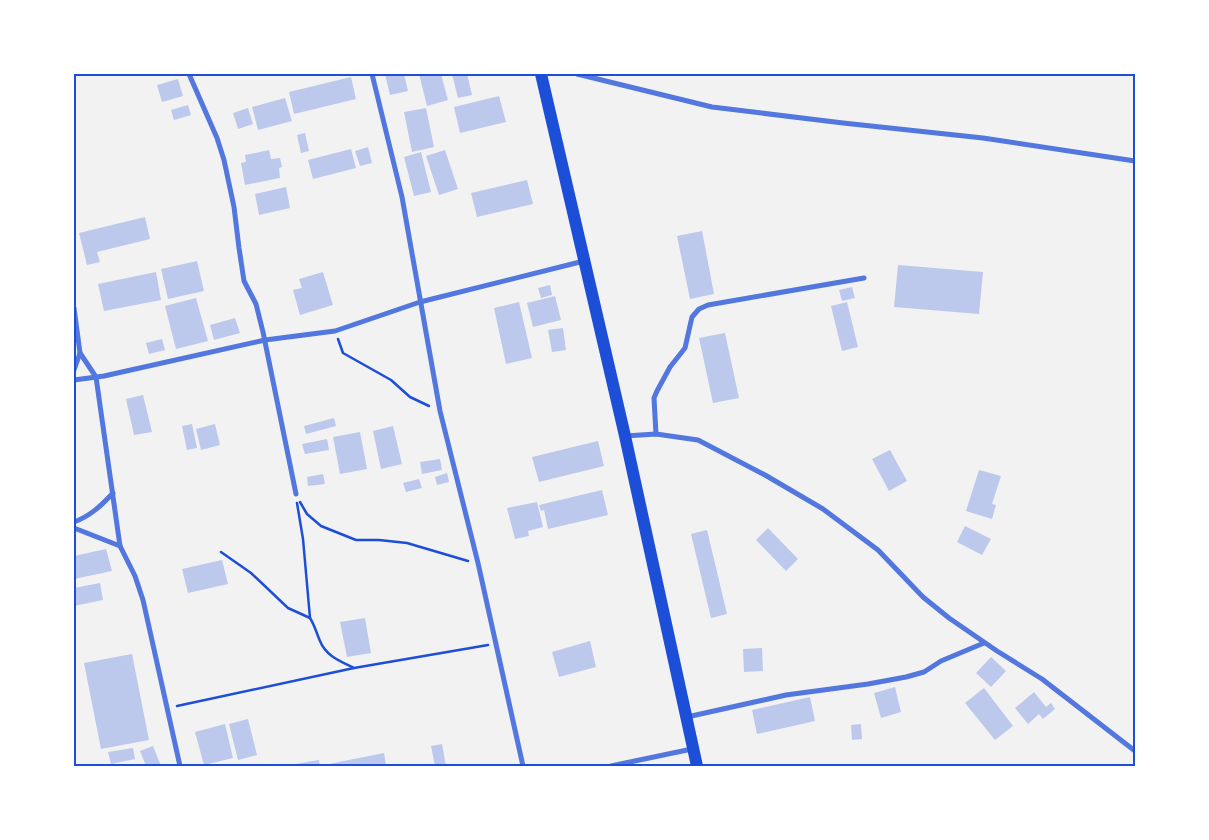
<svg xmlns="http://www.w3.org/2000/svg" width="1209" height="840" font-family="Barlow,sans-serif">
  <rect width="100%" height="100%" fill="#f2f2f2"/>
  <g fill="#bdc9ec">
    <polygon points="385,74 404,74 408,91 390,95"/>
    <polygon points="419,74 441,74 448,100 427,106"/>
    <polygon points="452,74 467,74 472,95 458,98"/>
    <polygon points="351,77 356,99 294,114 289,92"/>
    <polygon points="178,79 183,96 162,102 157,85"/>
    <polygon points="499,96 506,122 460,133 454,107"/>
    <polygon points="285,98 292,121 258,130 252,107"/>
    <polygon points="188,105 191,115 174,120 171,110"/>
    <polygon points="248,108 253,124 238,129 233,113"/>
    <polygon points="426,108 434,147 412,152 404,112"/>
    <polygon points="305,133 309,151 301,153 297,135"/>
    <polygon points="368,147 372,163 360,166 355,151"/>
    <polygon points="351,149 356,168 313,179 308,160"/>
    <polygon points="269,150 271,159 280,158 282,167 279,168 280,178 245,185 241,163 246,162 245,155"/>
    <polygon points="445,150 458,189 439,195 426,156"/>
    <polygon points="421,152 431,192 414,196 404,157"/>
    <polygon points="527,180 533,204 477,217 471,193"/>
    <polygon points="286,187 290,208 259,215 255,194"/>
    <polygon points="145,217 150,239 97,252 100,262 87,265 79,233"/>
    <polygon points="702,231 714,294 690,299 677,236"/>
    <polygon points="197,261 204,291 168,299 161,269"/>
    <polygon points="898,265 983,272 979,314 894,307"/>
    <polygon points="156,272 161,300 104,311 98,284"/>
    <polygon points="323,272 333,305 300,315 293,290 302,288 299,279"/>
    <polygon points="550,285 552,295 541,298 538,288"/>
    <polygon points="852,287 855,298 842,301 839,290"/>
    <polygon points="555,296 561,320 533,327 527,303"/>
    <polygon points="196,298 208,341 176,349 165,306"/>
    <polygon points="519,302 532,358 506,364 494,308"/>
    <polygon points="847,302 858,347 842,351 831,306"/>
    <polygon points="235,318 240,333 214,340 210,325"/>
    <polygon points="563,328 566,350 552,352 548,330"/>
    <polygon points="725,333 739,398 713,403 699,338"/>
    <polygon points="162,339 165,350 149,354 146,343"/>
    <polygon points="143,395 152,432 134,435 126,399"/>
    <polygon points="334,418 336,426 306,434 304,426"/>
    <polygon points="192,424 197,448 187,450 182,426"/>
    <polygon points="215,424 220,445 201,450 196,429"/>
    <polygon points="393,426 402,464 381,469 373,431"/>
    <polygon points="360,432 367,469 340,474 333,437"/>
    <polygon points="327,439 329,450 305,454 302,444"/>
    <polygon points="598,441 604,466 539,482 532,457"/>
    <polygon points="890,450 907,481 889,491 872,459"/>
    <polygon points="440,459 442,470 422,474 420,462"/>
    <polygon points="979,470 1001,476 992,504 996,505 992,519 966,511"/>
    <polygon points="447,473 449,482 437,485 435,477"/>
    <polygon points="323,474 325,484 308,486 307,477"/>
    <polygon points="419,479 422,488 406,492 403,483"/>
    <polygon points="602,490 608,515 548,529 544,510 541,511 539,505"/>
    <polygon points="537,502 543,527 528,531 529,536 515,539 507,508"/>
    <polygon points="965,526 991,539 982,555 957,542"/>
    <polygon points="768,528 798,559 786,571 756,540"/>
    <polygon points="707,530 727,614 711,618 691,534"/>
    <polygon points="106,549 112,571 74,579 74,556"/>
    <polygon points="222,560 228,584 188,593 182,569"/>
    <polygon points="100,583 103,600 74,606 74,588"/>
    <polygon points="365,618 371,653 347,657 340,622"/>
    <polygon points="590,641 596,667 559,677 552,652"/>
    <polygon points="762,648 763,671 744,672 743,649"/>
    <polygon points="132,654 149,740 101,749 84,663"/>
    <polygon points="991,657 1006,671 991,687 976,673"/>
    <polygon points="895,687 901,712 881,718 874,693"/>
    <polygon points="984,688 1013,726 995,740 965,703"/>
    <polygon points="1034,692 1046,707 1051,703 1055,709 1043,719 1039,714 1028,724 1015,708"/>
    <polygon points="810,697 815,721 757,734 752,710"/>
    <polygon points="248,719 257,755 238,760 229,724"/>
    <polygon points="225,724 233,758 204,765 195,732"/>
    <polygon points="861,724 862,739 852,740 851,725"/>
    <polygon points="442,744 446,766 435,766 431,746"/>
    <polygon points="153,746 161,766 146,766 140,751"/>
    <polygon points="133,748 135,759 111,764 108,752"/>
    <polygon points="384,753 386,766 325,766 324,765"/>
    <polygon points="319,760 320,766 289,766 289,765"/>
  </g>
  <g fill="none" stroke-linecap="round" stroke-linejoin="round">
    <g stroke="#1d4ed8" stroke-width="2.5">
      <polyline points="338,339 343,353 391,380 410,397 429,406"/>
      <polyline points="300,502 307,514 321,526 356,540 379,540 407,543 468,561"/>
      <path d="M297,503L303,539L310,618C315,626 316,632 320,641C326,656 340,661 354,668"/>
      <polyline points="221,552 251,573 288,608 310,618"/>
      <polyline points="177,706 354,668 488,645"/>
    </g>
    <g stroke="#5277de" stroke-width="5">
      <polyline points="189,74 217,138 224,160 234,207 239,248 244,281 256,304 263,332 296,494"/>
      <polyline points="372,74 402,197 440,411 478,563 523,766"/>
      <polyline points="577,74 712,107 843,123 983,138 1135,161"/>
      <polyline points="74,308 80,353 74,370"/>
      <polyline points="80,353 96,377 120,546 135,576 143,600 180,766"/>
      <polyline points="74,380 104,376 265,340 335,331 420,302 584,261"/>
      <polyline points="656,434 654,398 657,391 670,367 685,348 692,317 699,309 708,305 864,278"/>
      <polyline points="625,436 656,434 698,440 765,475 823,509 878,550 923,597 949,618 997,651 1042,679 1135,751"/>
      <path d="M74,522C90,516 101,506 113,493"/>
      <polyline points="74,528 120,546"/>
      <polyline points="687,717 786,695 868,684 906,677 924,672 941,661 984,643"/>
      <polyline points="611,766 692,749"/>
    </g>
    <polyline stroke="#1d4ed8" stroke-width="12" points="541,74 625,436 697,766"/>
  </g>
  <rect width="1209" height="840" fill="none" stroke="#ffffff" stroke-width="150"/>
  <rect x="75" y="75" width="1059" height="690" fill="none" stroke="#1d4ed8" stroke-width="2"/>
</svg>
